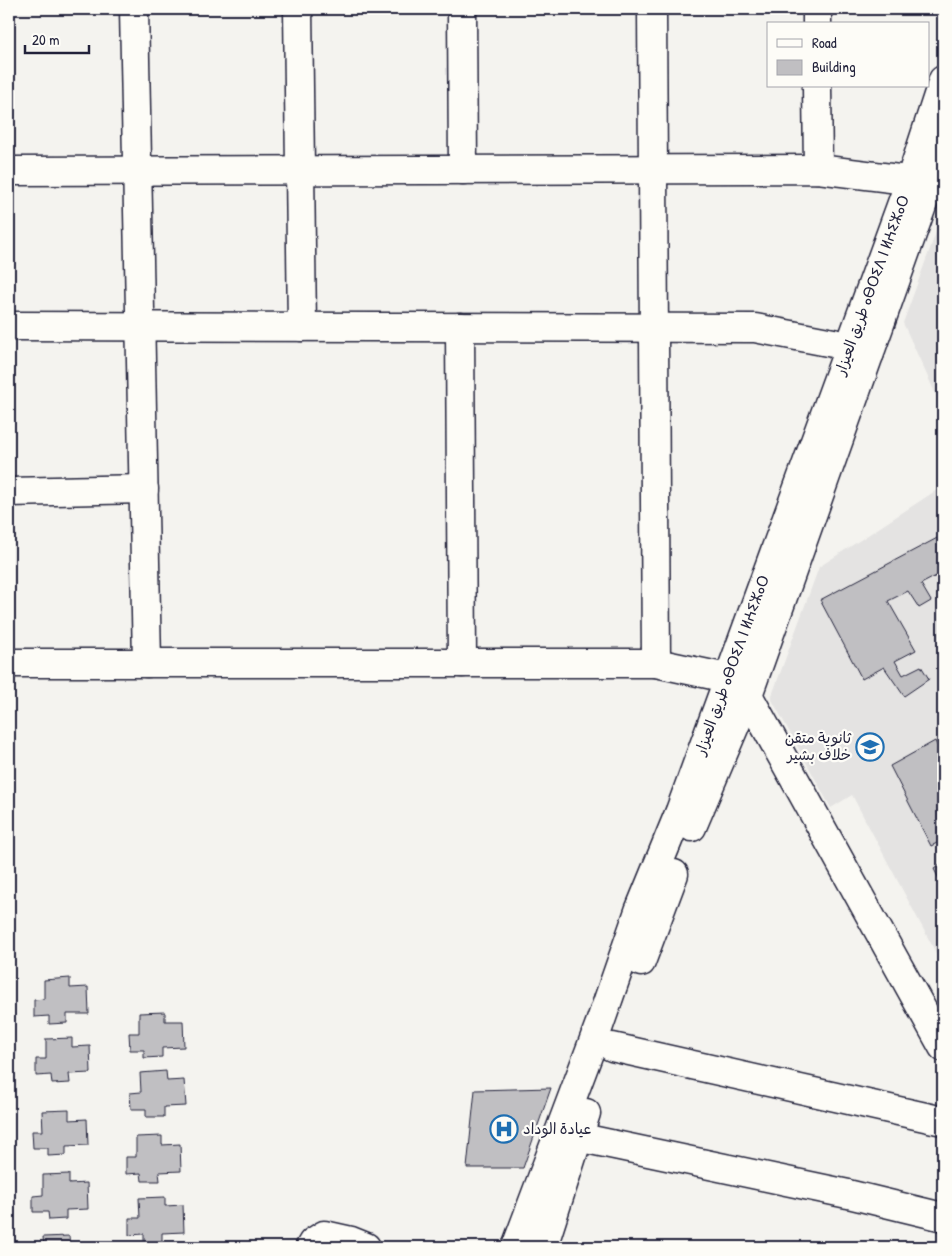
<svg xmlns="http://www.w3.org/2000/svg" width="952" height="1256" font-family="'Patrick Hand','Playpen Sans Arabic','Noto Sans Tifinagh',sans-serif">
  <rect width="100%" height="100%" fill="#f4f3ef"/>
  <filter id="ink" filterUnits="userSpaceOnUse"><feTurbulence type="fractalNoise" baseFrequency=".02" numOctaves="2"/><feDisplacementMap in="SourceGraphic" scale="10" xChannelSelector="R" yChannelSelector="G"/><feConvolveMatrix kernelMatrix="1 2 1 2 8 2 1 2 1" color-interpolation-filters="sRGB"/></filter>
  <g filter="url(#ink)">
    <g fill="#e4e3e2">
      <polygon points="943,213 943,410 903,323"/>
      <polygon points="943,486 943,966 852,795 831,808 771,698 819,567"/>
    </g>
    <g fill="#c0bfc2" stroke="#22223b">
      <polygon points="943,535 943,579 940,574 921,584 931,601 919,608 908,591 888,601 916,650 895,661 903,675 921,666 929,679 904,696 884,667 862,679 820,600"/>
      <polygon points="935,741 943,758 943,840 931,846 890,766"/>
      <polygon points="943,863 943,887 934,869"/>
      <polygon points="70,978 70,988 88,987 89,1014 67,1014 67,1023 49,1024 49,1016 34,1017 34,1000 44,999 44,980"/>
      <polygon points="165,1012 165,1021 183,1021 184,1047 162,1048 162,1057 144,1058 144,1050 130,1050 129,1033 139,1033 139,1013"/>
      <polygon points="72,1038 72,1047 90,1046 91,1073 69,1074 70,1083 52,1084 51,1075 36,1076 36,1059 46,1059 46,1039"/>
      <polygon points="166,1071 167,1081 184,1080 186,1106 164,1107 164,1117 146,1117 146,1109 131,1109 130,1093 141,1092 140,1073"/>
      <polygon points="551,1088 523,1168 467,1168 475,1090"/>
      <polygon points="69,1110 69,1120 87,1119 88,1145 66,1146 66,1155 48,1156 48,1148 33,1148 32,1131 43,1131 42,1111"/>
      <polygon points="162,1136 162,1145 180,1144 181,1171 159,1172 160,1181 142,1181 141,1173 126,1174 126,1157 136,1157 136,1137"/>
      <polygon points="69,1174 69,1184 87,1183 88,1209 66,1210 66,1219 49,1220 48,1212 33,1212 33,1196 43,1195 43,1175"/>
      <polygon points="165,1197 165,1206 183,1205 184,1232 162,1233 162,1242 144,1243 144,1234 129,1235 129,1218 140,1218 139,1198"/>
      <polygon points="69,1236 70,1246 88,1245 88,1247 44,1247 43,1237"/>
    </g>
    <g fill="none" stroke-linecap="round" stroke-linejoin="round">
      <g stroke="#22223b" stroke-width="31">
        <g id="minor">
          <polyline points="134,9 147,663"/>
          <polyline points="298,9 302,327"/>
          <polyline points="462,9 463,170"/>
          <polyline points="652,9 656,663"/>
          <polyline points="817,9 817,24"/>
          <polyline points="817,86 818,169"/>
          <polyline points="9,171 818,169 931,183"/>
          <polyline points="9,326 755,328 849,346 870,353"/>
          <polyline points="460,327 462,663"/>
          <polyline points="9,492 144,489"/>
          <polyline points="9,663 656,663 727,678 748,695 943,1047"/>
          <polyline points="612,1047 943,1121"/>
          <polyline points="577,1137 848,1194 943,1217"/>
          <polyline points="310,1247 313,1242 324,1235 351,1241 366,1247"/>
        </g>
      </g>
      <g stroke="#22223b" stroke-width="31">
        <g id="major">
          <polyline points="692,827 748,695 943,147"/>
          <polyline points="641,962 674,874"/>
          <polyline points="516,1247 599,1026 639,911 680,811 910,181 943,80"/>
          <polyline points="543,1247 586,1113"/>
        </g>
      </g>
      <use href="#minor" stroke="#fdfcf7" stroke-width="28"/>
      <use href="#major" stroke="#fdfcf7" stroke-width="28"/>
    </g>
  </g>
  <defs>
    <g id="school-ring" transform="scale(1.4375)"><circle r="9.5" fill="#fdfcf7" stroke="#1f6fb2" stroke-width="1.5"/><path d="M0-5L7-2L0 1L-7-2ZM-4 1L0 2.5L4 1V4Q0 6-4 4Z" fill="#1f6fb2"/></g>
    <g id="hospital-ring" transform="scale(1.4375)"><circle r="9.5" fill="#fdfcf7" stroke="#1f6fb2" stroke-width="1.5"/><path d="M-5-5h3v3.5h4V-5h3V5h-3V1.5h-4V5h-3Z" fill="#1f6fb2"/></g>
  </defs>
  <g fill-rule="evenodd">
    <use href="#school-ring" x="870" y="747"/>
    <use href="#hospital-ring" x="504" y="1129"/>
  </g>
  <g text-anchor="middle" stroke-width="4.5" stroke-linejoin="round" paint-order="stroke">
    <g font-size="15" fill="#22223b" stroke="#fdfcf7">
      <text transform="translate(872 285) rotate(-70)" y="5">طريق العيزار ⴰⴱⵔⵉⴷ ⵏ ⵍⵄⵉⵣⴰⵔ</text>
      <text transform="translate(732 665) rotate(-70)" y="5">طريق العيزار ⴰⴱⵔⵉⴷ ⵏ ⵍⵄⵉⵣⴰⵔ</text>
    </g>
    <g font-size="15" fill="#22223b" stroke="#fdfcf7" text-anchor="end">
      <text x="851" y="743">ثانوية متقن<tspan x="851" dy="17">خلاف بشير</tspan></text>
      <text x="523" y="1134" text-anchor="start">عيادة الوداد</text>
    </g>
  </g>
  <rect width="952" height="1256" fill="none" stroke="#fdfcf7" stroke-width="30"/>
  <rect x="15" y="15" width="922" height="1226" fill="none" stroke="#22223b" stroke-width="2" filter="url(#ink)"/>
  <rect x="767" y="22" width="162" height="65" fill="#fdfcf7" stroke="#a5a5ac"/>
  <rect x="777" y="39" width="25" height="8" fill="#fdfcf7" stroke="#a5a5ac"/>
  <text x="812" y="48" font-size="15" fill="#22223b">Road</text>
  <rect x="777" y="60" width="25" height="15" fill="#c0bfc2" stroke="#a5a5ac"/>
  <text x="812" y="72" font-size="15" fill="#22223b">Building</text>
  <path d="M25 45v8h64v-8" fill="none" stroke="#22223b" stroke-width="2.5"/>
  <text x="32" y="45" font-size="15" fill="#22223b" stroke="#fdfcf7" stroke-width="4" paint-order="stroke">20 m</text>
</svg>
